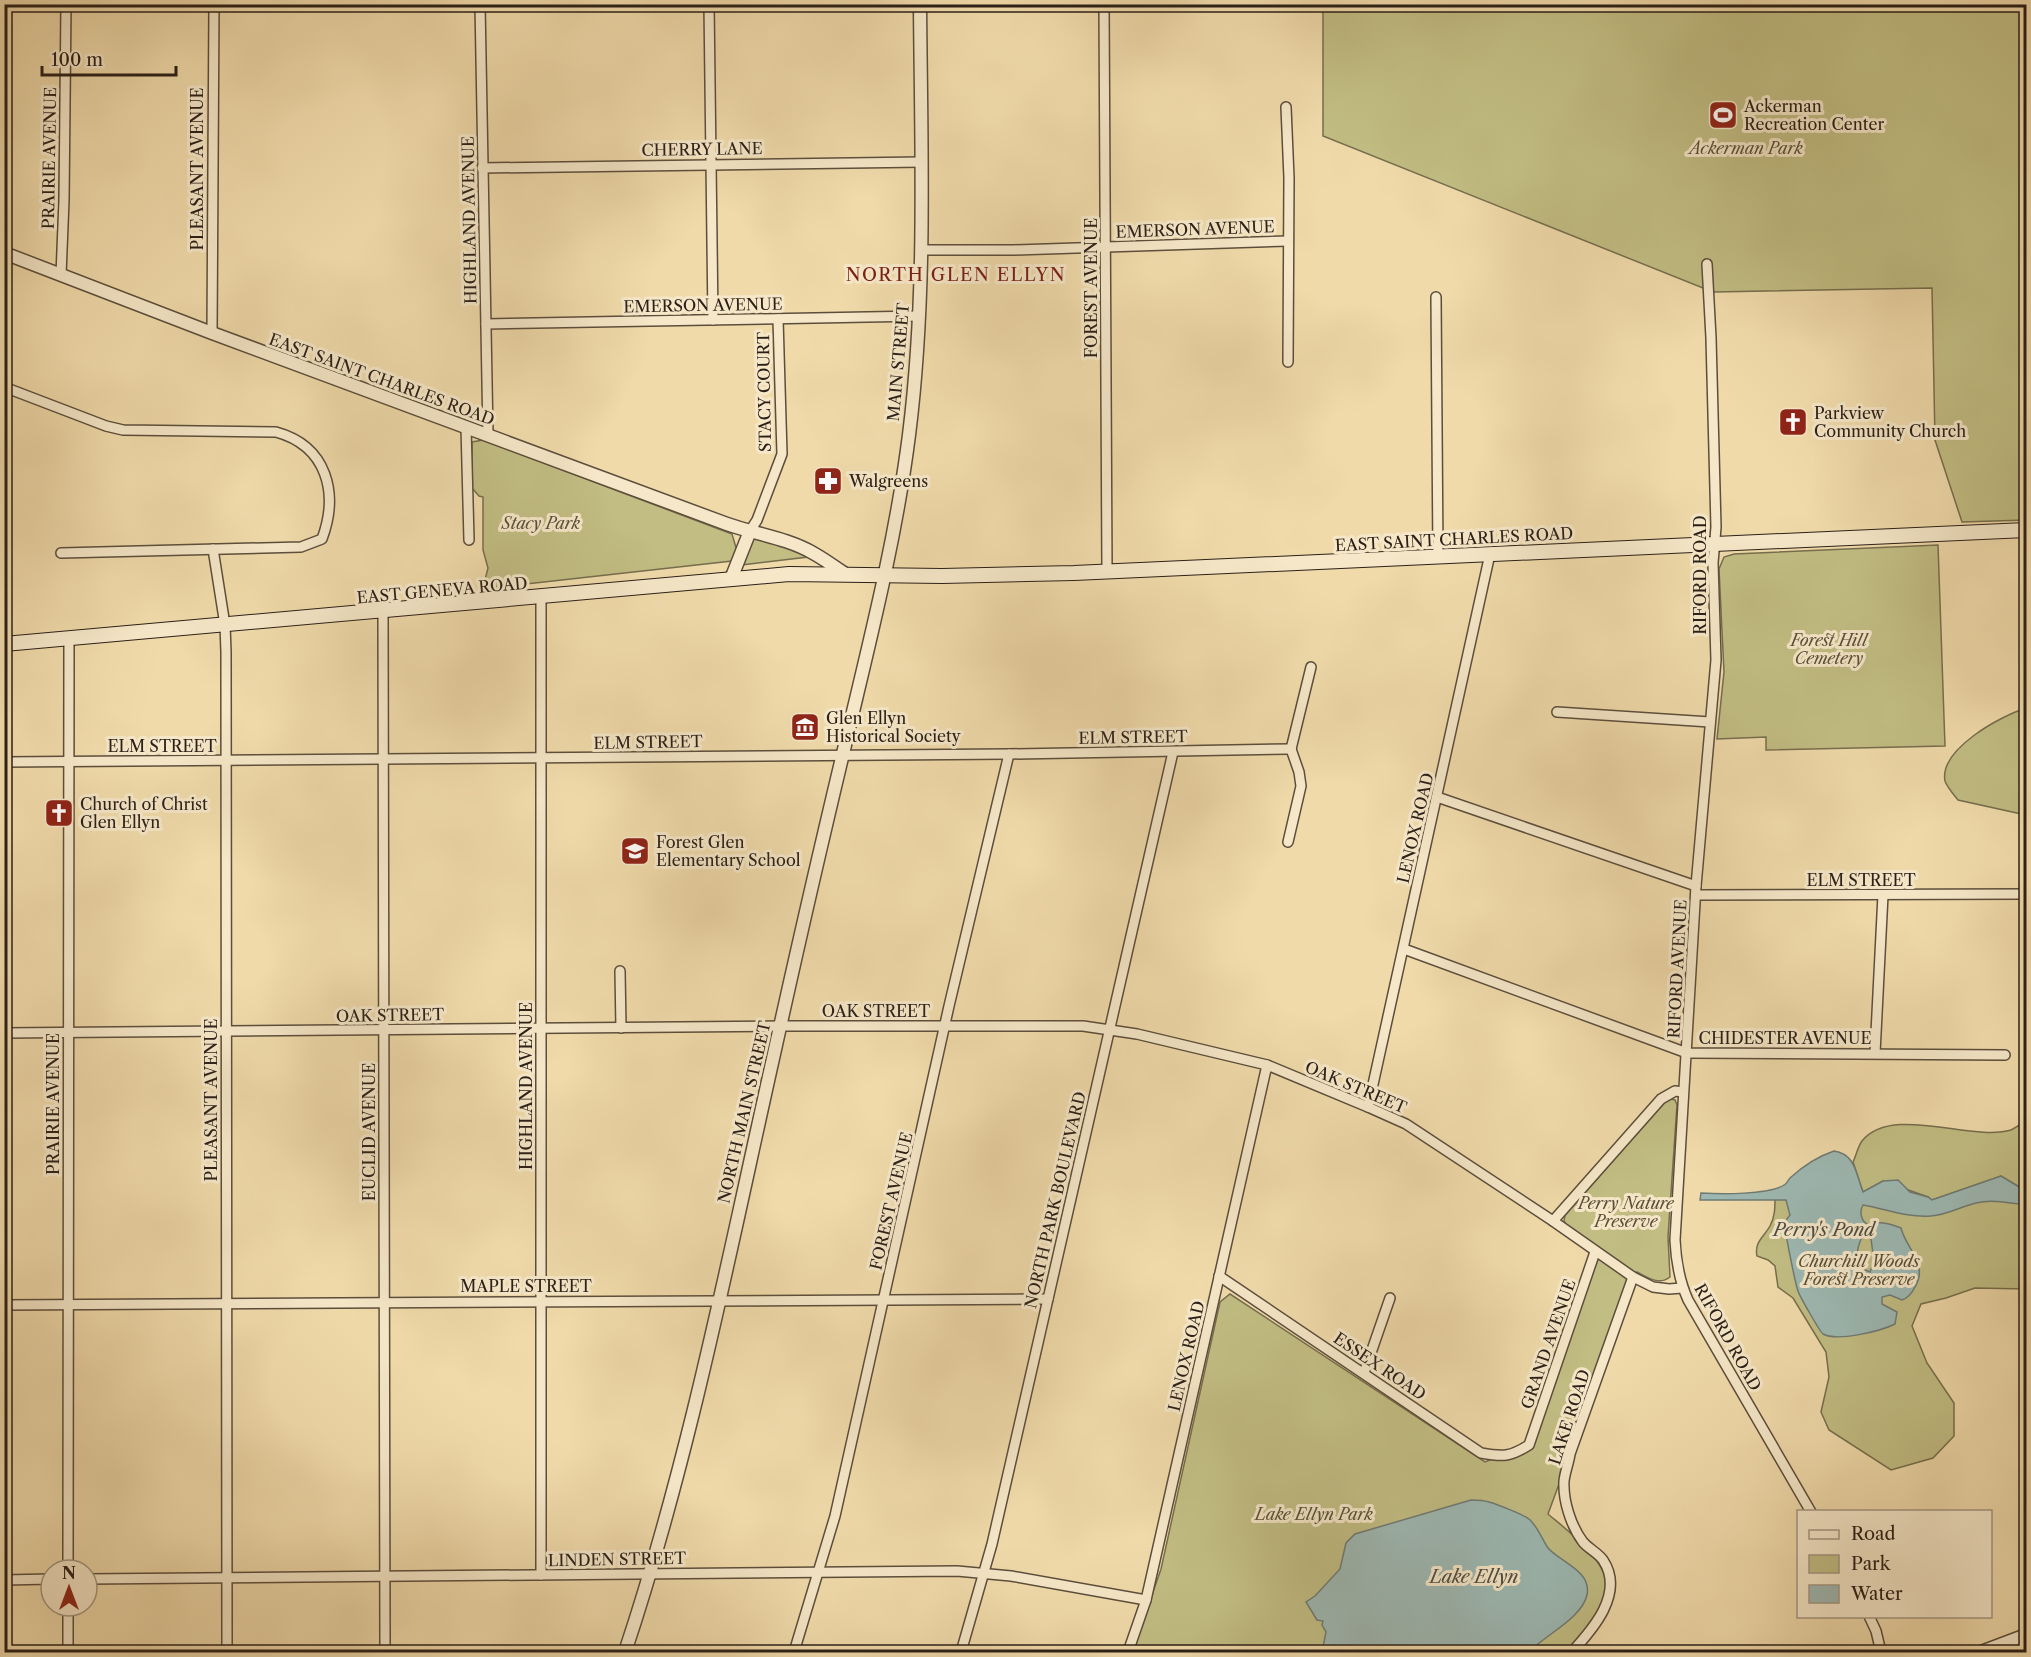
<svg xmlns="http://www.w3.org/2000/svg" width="2031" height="1657" font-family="'Libre Caslon Text',serif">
  <rect width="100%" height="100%" fill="#f0daaa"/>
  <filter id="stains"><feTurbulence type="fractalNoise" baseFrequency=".00333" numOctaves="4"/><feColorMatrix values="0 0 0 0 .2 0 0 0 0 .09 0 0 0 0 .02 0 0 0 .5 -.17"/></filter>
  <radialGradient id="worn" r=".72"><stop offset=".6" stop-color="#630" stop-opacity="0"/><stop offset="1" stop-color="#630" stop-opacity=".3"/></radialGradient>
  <g fill="#c1bd83" stroke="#766e4e" stroke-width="1.5">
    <polygon points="1323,5 2026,5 2026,520 1962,522 1935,440 1932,288 1713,292 1323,136"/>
    <polygon points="483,440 732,534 737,551 732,561 498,587 487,587 484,584 488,568 483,550 483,497 479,496 472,488 472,442"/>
    <polygon points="754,536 808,555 808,557 741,565"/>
    <polygon points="1938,545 1945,746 1766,750 1766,737 1717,739 1724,672 1719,569 1724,557 1734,554"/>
    <path d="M2026,708V815L1958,800C1954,795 1947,787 1945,781C1939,749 2001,716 2026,708Z"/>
    <path d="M1671,1099L1675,1100L1677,1105L1668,1237L1670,1277C1659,1286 1647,1277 1637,1272L1548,1514C1568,1531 1613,1564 1606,1593C1601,1614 1582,1635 1570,1652H1132L1161,1569L1220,1302L1230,1294L1485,1462L1510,1452L1527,1441L1594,1244L1567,1226L1564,1221L1565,1215L1666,1101Z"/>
    <path d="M2026,1120V1191L2001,1176L1932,1200L1928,1197L1883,1181L1863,1192L1853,1162C1856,1156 1858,1146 1862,1141C1892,1104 1971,1142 2011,1130C2016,1128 2022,1123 2026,1120Z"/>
    <path d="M2026,1196V1289L1975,1288L1946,1298L1921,1304L1912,1326L1927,1363L1954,1403V1436L1933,1458L1891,1470L1829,1430L1821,1412L1829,1377L1826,1352L1793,1298L1778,1287L1775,1266L1768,1260L1757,1256C1754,1242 1764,1237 1770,1226C1775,1217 1775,1208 1775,1197L1892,1203L1965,1198Z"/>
  </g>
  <g fill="#9db8b2" stroke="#6f7b74" stroke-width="1.5" fill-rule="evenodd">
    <path d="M1834,1151C1856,1154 1856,1175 1863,1192L1883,1181L1898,1180L1910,1192L1928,1197L1932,1200L2001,1176L2026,1191V1205C2010,1203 1992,1199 1976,1203C1960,1207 1947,1215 1931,1216C1907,1218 1886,1209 1863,1205C1859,1212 1861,1222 1869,1225C1878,1220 1891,1224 1901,1228C1906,1249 1929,1264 1915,1287C1912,1293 1908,1298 1902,1300L1890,1295L1882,1297V1304L1897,1312L1895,1324C1881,1331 1837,1342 1823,1334C1820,1332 1799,1295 1798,1291C1795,1282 1784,1228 1785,1223C1786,1220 1788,1217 1790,1215L1786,1200H1700L1701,1193C1720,1194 1769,1195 1784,1185C1786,1185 1789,1179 1790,1178C1802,1167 1819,1156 1834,1151ZM1867,1236L1871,1239L1874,1261L1870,1272L1861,1268C1855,1257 1857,1248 1862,1237Z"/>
    <path d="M1471,1500C1477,1500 1483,1500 1489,1502C1496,1504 1528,1516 1531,1521C1538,1528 1542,1539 1548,1548C1560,1562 1592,1571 1587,1595C1582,1618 1545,1635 1529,1652H1322L1326,1632L1322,1625L1323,1621L1317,1620L1306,1602L1315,1596L1340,1569L1346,1543L1355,1534Z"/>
  </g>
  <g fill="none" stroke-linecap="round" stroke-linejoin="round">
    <g stroke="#5c4e3c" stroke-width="12">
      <g id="minor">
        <polyline points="480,4 488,436"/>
        <polyline points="709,4 713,320"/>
        <polyline points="1104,4 1107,571"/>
        <polyline points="1286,107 1289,178 1288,362"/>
        <polyline points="482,168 922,162"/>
        <polyline points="922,250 1014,250 1288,241"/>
        <path d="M1707,264L1711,338L1716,527L1713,563L1716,660L1696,886L1675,1240C1676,1261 1679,1280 1688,1300L1811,1512"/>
        <polyline points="61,275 64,200 66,4"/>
        <polyline points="1436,297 1438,557"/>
        <polyline points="486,324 920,316"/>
        <polyline points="212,333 214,4"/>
        <path d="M4,387L106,426L123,430L276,432C327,446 339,493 322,539L301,547L61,553"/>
        <polyline points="466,427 469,540"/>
        <polyline points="750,531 757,520 782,454 778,319"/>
        <polyline points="213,549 225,625 226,652 227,1652"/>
        <polyline points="541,598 541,1575"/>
        <polyline points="383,612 385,1652"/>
        <polyline points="1557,712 1710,722"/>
        <polyline points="1291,749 1311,667"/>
        <polyline points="4,762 1009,754 1291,749"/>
        <polyline points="1437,797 1696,886"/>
        <polyline points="1288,842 1301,786 1299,772 1291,749"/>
        <polyline points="1696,895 2026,894"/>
        <polyline points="1404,949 1687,1053 2005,1055"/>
        <polyline points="620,971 621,1028"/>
        <polyline points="4,1033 780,1026 1083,1026 1137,1034 1267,1065 1368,1107 1406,1124 1553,1221 1633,1277 1653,1287 1669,1289 1682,1288"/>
        <polyline points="1875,1053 1883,895"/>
        <polyline points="1368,1107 1490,554"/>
        <polyline points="1553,1221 1661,1099 1675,1091 1683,1092"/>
        <path d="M1219,1276L1481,1453C1503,1457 1510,1457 1529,1445L1595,1252"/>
        <polyline points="4,1305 1048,1299"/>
        <polyline points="1364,1373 1390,1298"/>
        <polyline points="68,1570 69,638"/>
        <polyline points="87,1579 957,1571 1011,1576 1146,1600"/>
        <polyline points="4,1580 51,1579"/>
        <polyline points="1869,1616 1876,1631 1881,1652"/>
        <polyline points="68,1652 68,1606"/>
        <polyline points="794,1652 835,1516 949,1006 1009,754"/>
        <polyline points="961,1652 992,1544 1173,752"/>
        <polyline points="1128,1652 1146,1600 1267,1065"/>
        <path d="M1572,1652C1593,1629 1625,1593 1603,1560C1598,1553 1589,1549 1583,1542C1571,1526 1563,1501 1564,1481C1565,1472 1569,1462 1570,1454L1633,1277"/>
      </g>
    </g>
    <g stroke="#5c4e3c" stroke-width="15">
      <g id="tertiary">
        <path d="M4,253L212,333L727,524C755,534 787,538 813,553C824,559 835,567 845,574"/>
        <polyline points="731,579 750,531"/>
        <path d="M625,1652C690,1457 729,1254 774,1054C797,950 821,845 846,741C870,640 896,538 909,435C927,292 921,148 920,4"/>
        <polyline points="1981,1652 2026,1635"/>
      </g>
    </g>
    <g stroke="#2b2018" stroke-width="16">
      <polyline id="secondary" points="4,644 789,574 942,576 1074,573 2026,530"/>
    </g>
    <use href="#minor" stroke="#f5e7c8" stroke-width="9"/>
    <use href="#tertiary" stroke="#f5e7c8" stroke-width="12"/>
    <use href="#secondary" stroke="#f5e7c8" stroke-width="14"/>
  </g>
  <defs>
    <g id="stadium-square" transform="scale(1.5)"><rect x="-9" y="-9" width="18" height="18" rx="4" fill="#8f2418" stroke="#f5e7c8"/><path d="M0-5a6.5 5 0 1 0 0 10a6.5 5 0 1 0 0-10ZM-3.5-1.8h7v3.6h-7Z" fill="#fff"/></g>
    <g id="church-square" transform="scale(1.5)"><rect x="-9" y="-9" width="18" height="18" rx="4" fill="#8f2418" stroke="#f5e7c8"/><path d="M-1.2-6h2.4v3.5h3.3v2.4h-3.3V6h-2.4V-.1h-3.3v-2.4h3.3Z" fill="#fff"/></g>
    <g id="pharmacy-square" transform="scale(1.5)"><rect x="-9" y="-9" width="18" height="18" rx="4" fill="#8f2418" stroke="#f5e7c8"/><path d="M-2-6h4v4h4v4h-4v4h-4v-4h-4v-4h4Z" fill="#fff"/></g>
    <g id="museum-square" transform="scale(1.5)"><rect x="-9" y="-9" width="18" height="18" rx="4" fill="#8f2418" stroke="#f5e7c8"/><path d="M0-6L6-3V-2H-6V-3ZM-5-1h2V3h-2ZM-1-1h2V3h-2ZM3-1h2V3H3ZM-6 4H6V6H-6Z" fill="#fff"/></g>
    <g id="school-square" transform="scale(1.5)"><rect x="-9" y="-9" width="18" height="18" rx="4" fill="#8f2418" stroke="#f5e7c8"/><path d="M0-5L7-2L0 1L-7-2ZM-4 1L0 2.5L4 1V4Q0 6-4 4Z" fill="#fff"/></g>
  </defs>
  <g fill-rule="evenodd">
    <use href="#stadium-square" x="1723" y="115"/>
    <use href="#church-square" x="1793" y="422"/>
    <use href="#pharmacy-square" x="828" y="481"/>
    <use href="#museum-square" x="805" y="727"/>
    <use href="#church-square" x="59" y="813"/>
    <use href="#school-square" x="635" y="851"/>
  </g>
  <g text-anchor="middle" stroke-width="6" stroke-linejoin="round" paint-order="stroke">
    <g font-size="16" fill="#2b2018" stroke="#f5e7c8" text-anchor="start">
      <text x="1744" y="112">Ackerman<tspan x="1744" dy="18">Recreation Center</tspan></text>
      <text x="1814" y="419">Parkview<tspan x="1814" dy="18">Community Church</tspan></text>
      <text x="849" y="487">Walgreens</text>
      <text x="826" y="724">Glen Ellyn<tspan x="826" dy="18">Historical Society</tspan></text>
      <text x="80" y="810">Church of Christ<tspan x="80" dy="18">Glen Ellyn</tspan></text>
      <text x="656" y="848">Forest Glen<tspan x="656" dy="18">Elementary School</tspan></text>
    </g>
    <g font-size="16" font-style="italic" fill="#584f38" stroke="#f5e7c8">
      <text x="1746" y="154">Ackerman Park</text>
      <text x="541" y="529">Stacy Park</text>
      <text x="1829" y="646">Forest Hill<tspan x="1829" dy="18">Cemetery</tspan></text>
      <text x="1626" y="1209">Perry Nature<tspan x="1626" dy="18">Preserve</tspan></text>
      <text x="1859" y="1267">Churchill Woods<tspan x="1859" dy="18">Forest Preserve</tspan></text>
      <text x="1314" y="1520">Lake Ellyn Park</text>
    </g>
    <g font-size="16" fill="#2b2018" stroke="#f5e7c8">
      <text transform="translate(702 149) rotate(-1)" y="6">CHERRY LANE</text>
      <text transform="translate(49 158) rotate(-89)" y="6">PRAIRIE AVENUE</text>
      <text transform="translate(197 169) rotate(-90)" y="6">PLEASANT AVENUE</text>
      <text transform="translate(469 220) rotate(-91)" y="6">HIGHLAND AVENUE</text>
      <text transform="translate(1195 229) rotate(-2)" y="6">EMERSON AVENUE</text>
      <text transform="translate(1091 288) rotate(-90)" y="6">FOREST AVENUE</text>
      <text transform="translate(703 305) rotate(-1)" y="6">EMERSON AVENUE</text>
      <text transform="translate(898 362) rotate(-85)" y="6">MAIN STREET</text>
      <text transform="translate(382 379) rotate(20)" y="6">EAST SAINT CHARLES ROAD</text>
      <text transform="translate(764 392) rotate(-91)" y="6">STACY COURT</text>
      <text transform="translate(1454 539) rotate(-3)" y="6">EAST SAINT CHARLES ROAD</text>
      <text transform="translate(1700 575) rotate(-90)" y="6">RIFORD ROAD</text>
      <text transform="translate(442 590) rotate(-5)" y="6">EAST GENEVA ROAD</text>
      <text transform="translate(1133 737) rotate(-1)" y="6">ELM STREET</text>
      <text transform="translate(648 742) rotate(-1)" y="6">ELM STREET</text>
      <text x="162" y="752">ELM STREET</text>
      <text transform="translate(1415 828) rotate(-77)" y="6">LENOX ROAD</text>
      <text x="1861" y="886">ELM STREET</text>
      <text transform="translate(1677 969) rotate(-87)" y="6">RIFORD AVENUE</text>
      <text x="876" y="1017">OAK STREET</text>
      <text transform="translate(390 1015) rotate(-1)" y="6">OAK STREET</text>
      <text x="1785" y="1044">CHIDESTER AVENUE</text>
      <text transform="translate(526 1086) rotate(-90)" y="6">HIGHLAND AVENUE</text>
      <text transform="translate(1356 1087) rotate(23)" y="6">OAK STREET</text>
      <text transform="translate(211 1100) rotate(-90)" y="6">PLEASANT AVENUE</text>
      <text transform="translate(53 1104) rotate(-90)" y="6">PRAIRIE AVENUE</text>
      <text transform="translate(744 1112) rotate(-77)" y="6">NORTH MAIN STREET</text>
      <text transform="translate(369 1132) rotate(-90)" y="6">EUCLID AVENUE</text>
      <text transform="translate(1055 1200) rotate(-77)" y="6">NORTH PARK BOULEVARD</text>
      <text transform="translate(891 1201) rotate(-77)" y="6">FOREST AVENUE</text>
      <text x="526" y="1292">MAPLE STREET</text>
      <text transform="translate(1728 1337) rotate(61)" y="6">RIFORD ROAD</text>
      <text transform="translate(1548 1344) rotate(-71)" y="6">GRAND AVENUE</text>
      <text transform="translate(1186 1356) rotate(-77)" y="6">LENOX ROAD</text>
      <text transform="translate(1380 1366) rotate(34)" y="6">ESSEX ROAD</text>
      <text transform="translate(1569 1417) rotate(-72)" y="6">LAKE ROAD</text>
      <text transform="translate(617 1559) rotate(-1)" y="6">LINDEN STREET</text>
    </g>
    <g font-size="18" letter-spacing="1.5" fill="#7a1f14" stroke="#f5e7c8">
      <text x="956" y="281">NORTH GLEN ELLYN</text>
    </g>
    <g font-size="18" font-style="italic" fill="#4d4e46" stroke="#f5e7c8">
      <text x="1824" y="1236">Perry's Pond</text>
      <text x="1474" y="1583">Lake Ellyn</text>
    </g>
  </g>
  <rect width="2031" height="1657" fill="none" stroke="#f0daaa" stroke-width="24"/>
  <rect x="6" y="6" width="2019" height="1645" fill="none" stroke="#2b2018" stroke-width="3"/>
  <rect x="12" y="12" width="2007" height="1633" fill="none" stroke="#2b2018" stroke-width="1.5"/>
  <rect x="1797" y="1510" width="195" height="108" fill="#f5e7c8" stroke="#a49782" stroke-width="1.5"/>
  <rect x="1809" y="1530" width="30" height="9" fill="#f5e7c8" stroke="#a49782" stroke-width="1.5"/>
  <text x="1851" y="1540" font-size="18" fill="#2b2018">Road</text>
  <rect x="1809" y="1555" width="30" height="18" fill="#c1bd83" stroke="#a49782" stroke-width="1.5"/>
  <text x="1851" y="1570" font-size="18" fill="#2b2018">Park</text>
  <rect x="1809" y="1585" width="30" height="18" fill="#9db8b2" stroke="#a49782" stroke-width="1.5"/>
  <text x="1851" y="1600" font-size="18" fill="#2b2018">Water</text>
  <g transform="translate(69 1588)"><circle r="28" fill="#f5e7c8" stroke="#a49782" stroke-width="1.5"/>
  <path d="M0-4.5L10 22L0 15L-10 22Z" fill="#8f2418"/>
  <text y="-9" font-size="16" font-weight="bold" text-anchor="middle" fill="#2b2018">N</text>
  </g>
  <path d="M42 66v9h134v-9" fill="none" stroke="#2b2018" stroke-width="3"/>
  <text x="51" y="66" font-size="18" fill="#2b2018" stroke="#f5e7c8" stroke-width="4.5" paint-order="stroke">100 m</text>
  <rect width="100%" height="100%" filter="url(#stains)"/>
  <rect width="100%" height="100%" fill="url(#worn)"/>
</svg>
